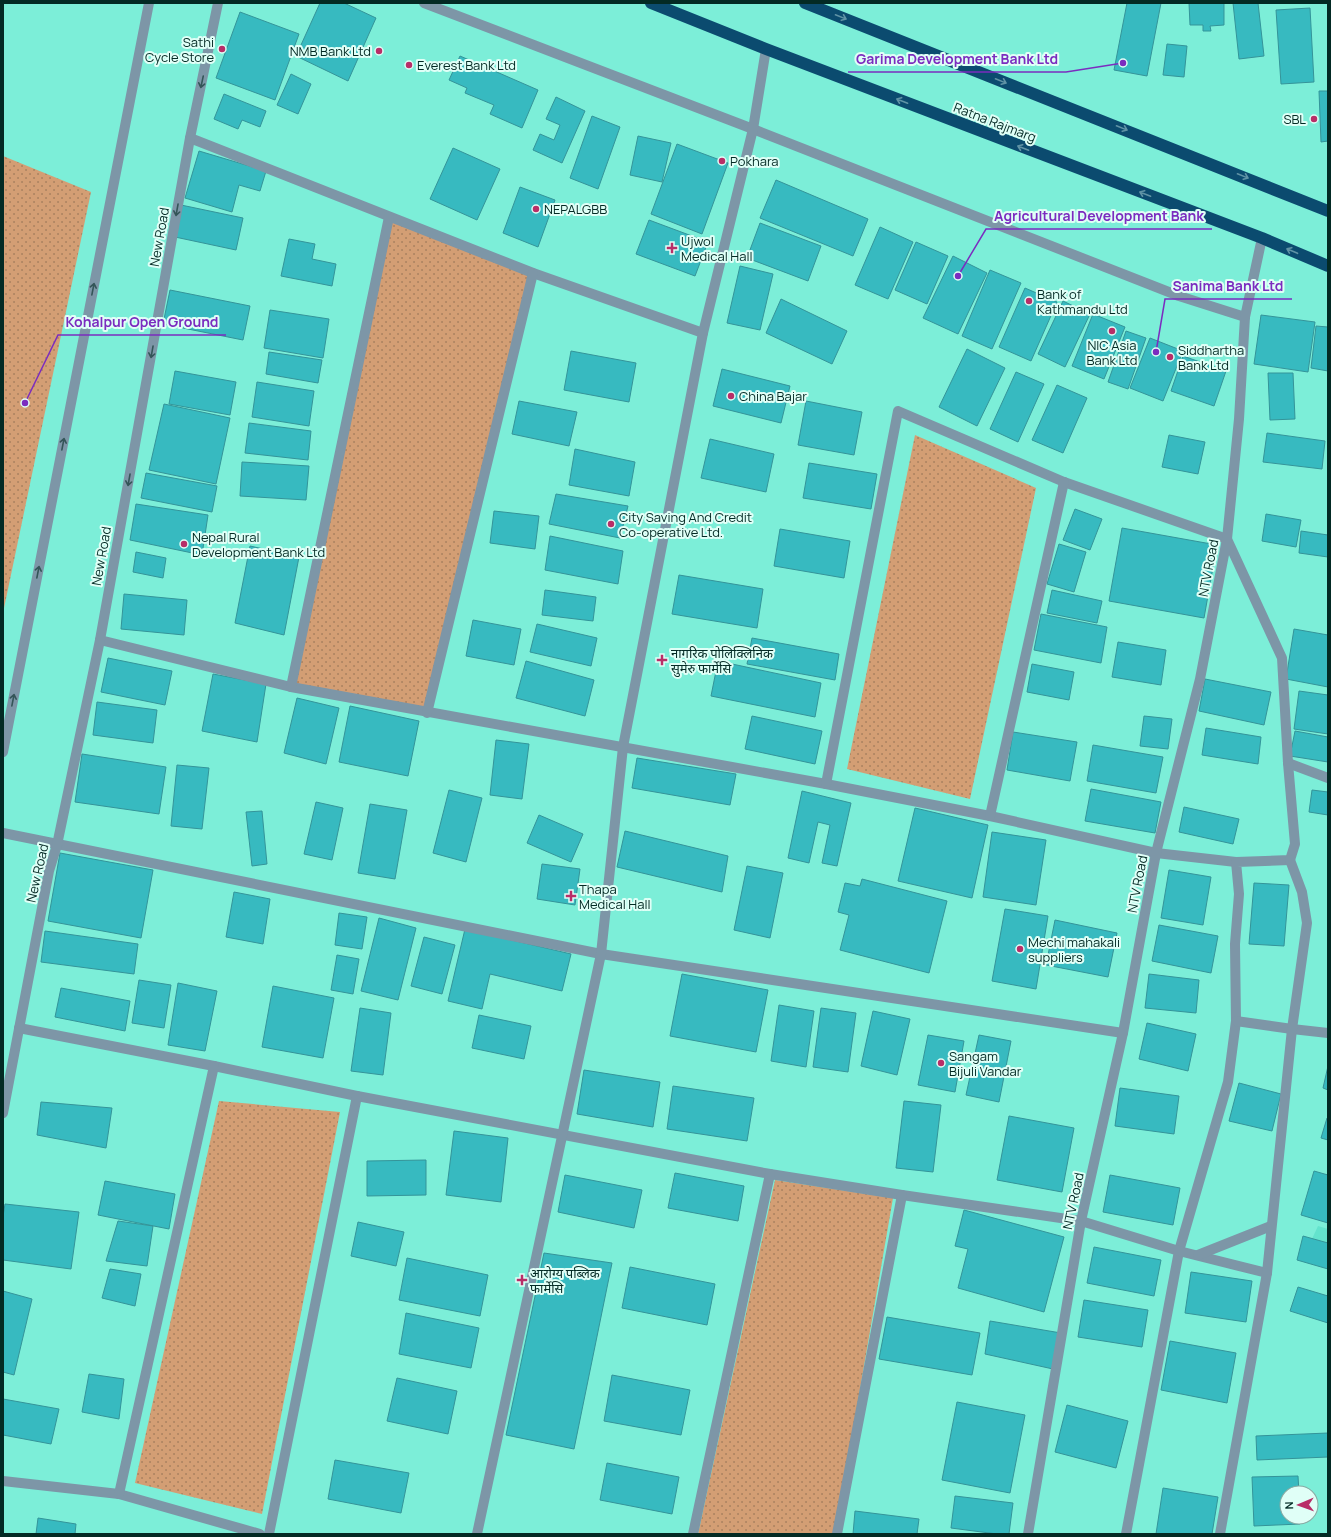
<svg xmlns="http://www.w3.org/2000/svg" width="1331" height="1537" font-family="Manrope,'Noto Sans Devanagari',sans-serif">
  <defs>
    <pattern id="park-dots" width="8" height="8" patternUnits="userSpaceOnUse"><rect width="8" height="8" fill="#d39e74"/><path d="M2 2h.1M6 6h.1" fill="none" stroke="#a9815f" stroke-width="1.8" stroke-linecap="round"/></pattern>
  </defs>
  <rect width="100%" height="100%" fill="#7ceed8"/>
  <polygon fill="#63e3cd" points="1318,1226 1328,1229 1328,1243 1312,1239"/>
  <g fill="url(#park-dots)">
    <polygon points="3,156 91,192 3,613"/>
    <polygon points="389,217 533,273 427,713 291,687"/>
    <polygon points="915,435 1036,488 970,799 847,769"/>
    <polygon points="219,1101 340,1112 262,1514 135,1483"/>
    <polygon points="775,1180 893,1198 835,1534 698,1534"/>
  </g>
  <g fill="#37bac0" stroke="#349499">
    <polygon points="320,3 344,3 376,18 348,81 296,56"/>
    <polygon points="1127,3 1161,3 1147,76 1114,70"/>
    <polygon points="1189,3 1224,3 1224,25 1210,26 1211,31 1203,31 1203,25 1190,25"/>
    <polygon points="1233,3 1258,3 1264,56 1239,59"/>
    <polygon points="1310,8 1314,82 1281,84 1276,10"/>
    <polygon points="240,12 299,34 275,100 216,78"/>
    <polygon points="1167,44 1187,46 1184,77 1163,75"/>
    <polygon points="460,56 538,90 522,128 490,114 494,105 465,93 467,88 449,80"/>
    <polygon points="291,74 311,84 298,114 277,105"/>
    <polygon points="1319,91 1328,91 1328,141 1321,142"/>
    <polygon points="224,94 266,111 260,127 242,120 238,129 214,119"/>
    <polygon points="556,97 585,111 562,163 533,150 540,134 554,140 560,125 546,119"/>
    <polygon points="592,116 620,127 598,189 570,178"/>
    <polygon points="638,136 671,143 662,182 630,175"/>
    <polygon points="677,144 728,163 702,234 651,214"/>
    <polygon points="453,148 500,169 477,220 430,199"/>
    <polygon points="199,151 266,171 260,191 239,185 232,212 185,198"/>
    <polygon points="776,180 868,219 853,256 760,218"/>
    <polygon points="520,187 555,200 538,247 503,233"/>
    <polygon points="181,205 243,218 236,250 175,237"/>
    <polygon points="649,220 708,242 695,276 636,254"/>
    <polygon points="760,223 821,246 808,281 747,258"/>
    <polygon points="880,227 913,242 888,299 855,285"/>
    <polygon points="289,239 315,244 312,259 336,264 332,286 281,276"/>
    <polygon points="916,242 948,256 927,304 895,290"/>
    <polygon points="953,256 987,273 958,334 923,318"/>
    <polygon points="740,266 773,274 760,330 727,323"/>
    <polygon points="990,270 1021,283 992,349 962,336"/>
    <polygon points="1025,288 1057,302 1031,361 999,347"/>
    <polygon points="170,290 250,306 243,340 163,324"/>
    <polygon points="781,299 847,331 832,364 766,333"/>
    <polygon points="1063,301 1090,314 1065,367 1038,354"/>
    <polygon points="270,310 329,319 323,358 264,348"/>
    <polygon points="1093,314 1125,327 1104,379 1072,366"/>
    <polygon points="1261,315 1315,322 1308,372 1254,364"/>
    <polygon points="1316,326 1328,327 1328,371 1311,368"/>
    <polygon points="1126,331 1146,338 1128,389 1108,382"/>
    <polygon points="1150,338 1183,351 1163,401 1130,388"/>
    <polygon points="967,349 1005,368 977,426 939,407"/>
    <polygon points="571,351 636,363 629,402 564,390"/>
    <polygon points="269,352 322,360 318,383 266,374"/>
    <polygon points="1183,356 1226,371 1214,406 1171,391"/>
    <polygon points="722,369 790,386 781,423 713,406"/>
    <polygon points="175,371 236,382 230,415 169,404"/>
    <polygon points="1016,372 1044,384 1018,442 990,429"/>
    <polygon points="1268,373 1293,373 1295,419 1270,420"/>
    <polygon points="257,382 314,391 309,426 252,417"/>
    <polygon points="1057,385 1087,398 1063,453 1032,440"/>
    <polygon points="519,401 577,412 569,446 512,434"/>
    <polygon points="806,401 862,412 854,455 798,445"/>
    <polygon points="164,404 230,418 216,484 149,470"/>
    <polygon points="249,423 311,431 308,460 245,453"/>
    <polygon points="1267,433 1325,441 1322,469 1263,462"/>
    <polygon points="1169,435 1205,442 1198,474 1162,467"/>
    <polygon points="710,439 774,454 766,492 701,478"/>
    <polygon points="575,449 635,462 629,496 569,485"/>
    <polygon points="242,462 309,466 306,500 240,496"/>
    <polygon points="809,463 877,474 871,509 803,498"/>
    <polygon points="146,473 217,486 212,512 141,498"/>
    <polygon points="556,494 628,506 620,538 549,524"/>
    <polygon points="136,504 208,515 202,555 130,540"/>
    <polygon points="1075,509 1102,519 1090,550 1063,540"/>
    <polygon points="494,511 539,516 535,549 490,543"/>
    <polygon points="1266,514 1301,520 1296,547 1262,541"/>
    <polygon points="1122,528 1217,545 1204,618 1109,601"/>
    <polygon points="780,529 850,541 844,578 774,566"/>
    <polygon points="1301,531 1328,535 1328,557 1299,553"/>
    <polygon points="550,536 623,551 618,584 545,570"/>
    <polygon points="1059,544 1086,552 1074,592 1047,584"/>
    <polygon points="250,546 299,557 284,635 235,623"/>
    <polygon points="136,552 166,558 163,578 133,572"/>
    <polygon points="679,575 763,589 757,628 672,614"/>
    <polygon points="545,590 596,597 593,621 542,615"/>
    <polygon points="1052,590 1102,601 1097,623 1047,613"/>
    <polygon points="124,594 187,600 184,635 121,629"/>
    <polygon points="1041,614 1107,627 1101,663 1034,650"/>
    <polygon points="473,620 521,629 514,665 466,656"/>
    <polygon points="537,624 597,638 591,666 530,652"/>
    <polygon points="1294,629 1328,635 1328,687 1286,679"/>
    <polygon points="752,638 839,654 835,680 747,664"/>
    <polygon points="1118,642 1166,650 1161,685 1112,677"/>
    <polygon points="108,658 172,671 165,705 101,692"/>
    <polygon points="526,661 594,680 585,716 516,698"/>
    <polygon points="718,661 821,683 815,717 711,696"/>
    <polygon points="1032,664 1074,672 1069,700 1027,692"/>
    <polygon points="213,674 266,684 257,742 202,731"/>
    <polygon points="1205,679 1271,692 1264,725 1199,711"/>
    <polygon points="1299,691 1328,695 1328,734 1294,729"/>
    <polygon points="297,698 339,708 326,764 284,753"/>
    <polygon points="97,702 157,710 153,743 93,735"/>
    <polygon points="350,706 419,721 408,776 339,762"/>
    <polygon points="752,716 822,731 815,764 745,749"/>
    <polygon points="1144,716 1172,719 1168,749 1140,746"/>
    <polygon points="1206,728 1261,737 1258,764 1202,755"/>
    <polygon points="1295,731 1328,737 1328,762 1290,756"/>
    <polygon points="1013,732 1077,742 1070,781 1007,770"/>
    <polygon points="496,740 529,744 522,799 490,795"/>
    <polygon points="1093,745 1163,757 1156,793 1087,781"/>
    <polygon points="82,754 166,767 159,814 75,802"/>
    <polygon points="637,758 736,774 730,805 632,788"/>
    <polygon points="177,765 209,768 202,829 171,826"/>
    <polygon points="1091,789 1161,802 1155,833 1085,821"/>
    <polygon points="449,790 482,798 466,862 433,853"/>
    <polygon points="1312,790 1328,792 1328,815 1309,812"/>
    <polygon points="802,791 851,803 837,866 822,863 830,825 818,822 809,863 788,858"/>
    <polygon points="316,802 343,808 332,860 304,854"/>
    <polygon points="370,804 407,810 395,879 358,873"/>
    <polygon points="1184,807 1239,819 1233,844 1179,832"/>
    <polygon points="915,808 988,825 972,898 898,881"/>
    <polygon points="262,811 267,864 252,866 246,812"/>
    <polygon points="539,815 583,834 571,862 527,843"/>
    <polygon points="625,831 728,856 722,892 617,867"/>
    <polygon points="992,832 1046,840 1036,905 983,897"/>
    <polygon points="60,853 153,870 141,938 48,921"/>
    <polygon points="542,864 580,869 575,905 537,899"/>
    <polygon points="747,866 783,873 770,938 734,930"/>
    <polygon points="1169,870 1211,877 1203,925 1161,918"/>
    <polygon points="862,879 947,901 929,973 840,950 849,915 838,912 845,883 860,886"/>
    <polygon points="1254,883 1289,885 1284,946 1249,944"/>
    <polygon points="234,892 270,899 263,944 226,937"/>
    <polygon points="1005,909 1048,916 1036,989 992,981"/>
    <polygon points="339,913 367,917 362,949 335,945"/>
    <polygon points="379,918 416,928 398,1000 361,991"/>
    <polygon points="1055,920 1117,933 1108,977 1046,965"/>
    <polygon points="1159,925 1218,936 1211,973 1152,961"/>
    <polygon points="465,929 571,954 562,991 490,974 482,1009 448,1001"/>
    <polygon points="45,931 138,944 134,974 41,962"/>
    <polygon points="424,937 455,945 442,994 411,986"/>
    <polygon points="337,955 359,959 353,994 331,990"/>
    <polygon points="682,974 768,990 756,1052 670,1036"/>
    <polygon points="1149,974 1199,980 1196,1013 1145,1008"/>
    <polygon points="139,980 171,985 164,1028 132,1023"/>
    <polygon points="178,983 217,991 205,1051 168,1045"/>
    <polygon points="273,986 334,998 323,1058 262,1047"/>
    <polygon points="61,988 130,1001 125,1031 55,1017"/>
    <polygon points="779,1005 814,1011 806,1067 771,1061"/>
    <polygon points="360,1008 391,1013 383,1075 351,1071"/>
    <polygon points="821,1008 856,1013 848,1072 813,1067"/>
    <polygon points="873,1011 910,1019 897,1075 861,1066"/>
    <polygon points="479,1015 531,1026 524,1059 472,1048"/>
    <polygon points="1147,1023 1196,1034 1188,1071 1139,1059"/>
    <polygon points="928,1035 964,1041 955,1092 918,1085"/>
    <polygon points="979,1035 1011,1041 999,1102 966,1095"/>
    <polygon points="1328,1066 1328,1090 1323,1088"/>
    <polygon points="584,1070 660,1082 653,1127 577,1114"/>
    <polygon points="1239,1083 1281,1094 1272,1131 1229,1121"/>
    <polygon points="673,1086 754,1098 747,1141 667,1129"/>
    <polygon points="1120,1088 1179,1096 1174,1134 1115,1126"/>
    <polygon points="904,1101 941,1105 933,1172 896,1168"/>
    <polygon points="41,1102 112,1108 106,1148 37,1135"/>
    <polygon points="1009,1116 1074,1128 1062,1192 997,1180"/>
    <polygon points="1327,1118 1328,1119 1328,1140 1321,1138"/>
    <polygon points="454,1131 508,1138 501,1202 446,1195"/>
    <polygon points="426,1160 426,1195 367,1196 367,1161"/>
    <polygon points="1314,1171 1328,1175 1328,1223 1301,1215"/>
    <polygon points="675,1173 744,1186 738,1221 668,1208"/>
    <polygon points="565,1175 642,1190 634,1228 558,1212"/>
    <polygon points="1110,1175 1180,1188 1173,1225 1103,1212"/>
    <polygon points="105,1181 175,1194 169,1229 98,1215"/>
    <polygon points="5,1204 79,1212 71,1269 3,1260 3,1216"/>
    <polygon points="964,1210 1064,1237 1044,1312 958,1288 968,1249 955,1246"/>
    <polygon points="118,1221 153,1226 147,1266 106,1261"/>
    <polygon points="358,1222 404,1232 396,1266 351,1256"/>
    <polygon points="1303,1236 1328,1243 1328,1269 1297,1260"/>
    <polygon points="1094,1247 1161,1260 1154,1296 1087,1283"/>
    <polygon points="544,1253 612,1263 574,1449 506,1435"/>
    <polygon points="407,1258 488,1275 480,1316 399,1300"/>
    <polygon points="630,1267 715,1284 707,1325 622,1308"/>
    <polygon points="110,1269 141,1274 135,1306 102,1298"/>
    <polygon points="1191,1272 1252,1281 1246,1322 1185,1313"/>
    <polygon points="1298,1287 1328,1296 1328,1323 1290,1311"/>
    <polygon points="3,1291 32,1299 14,1375 3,1372"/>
    <polygon points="1084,1300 1148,1310 1142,1347 1078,1337"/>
    <polygon points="406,1313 479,1328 471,1368 399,1354"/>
    <polygon points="887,1317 980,1333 972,1375 879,1359"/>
    <polygon points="990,1321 1061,1333 1053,1369 985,1354"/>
    <polygon points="1170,1341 1236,1353 1227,1403 1161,1390"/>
    <polygon points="89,1374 124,1379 119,1419 82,1412"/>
    <polygon points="612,1375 690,1390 681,1435 604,1421"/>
    <polygon points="397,1378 457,1391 448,1434 387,1421"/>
    <polygon points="3,1399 59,1409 51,1444 3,1435"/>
    <polygon points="957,1402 1025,1415 1010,1493 942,1480"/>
    <polygon points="1067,1405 1128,1421 1116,1468 1055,1452"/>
    <polygon points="1328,1433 1328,1457 1257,1460 1256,1436"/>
    <polygon points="335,1460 409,1473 401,1513 328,1499"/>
    <polygon points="607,1463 679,1477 672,1514 600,1500"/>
    <polygon points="1298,1476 1299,1493 1287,1493 1287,1517 1300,1517 1300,1524 1254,1526 1252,1477"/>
    <polygon points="1163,1488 1218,1497 1212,1534 1156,1534"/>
    <polygon points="955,1496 1013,1503 1009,1534 997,1534 951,1528"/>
    <polygon points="855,1511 919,1519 917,1534 853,1534"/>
    <polygon points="38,1518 76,1524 75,1534 36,1534"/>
  </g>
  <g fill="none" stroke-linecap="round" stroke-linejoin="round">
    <polyline stroke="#7d96a7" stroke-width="10" points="424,3 753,129 1179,296 1245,317"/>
    <g stroke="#7d96a7" stroke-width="10">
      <polyline points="190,138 533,273 703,333"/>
      <polyline points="100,640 291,687 826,784 990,816 1156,853 1236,862"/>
      <polyline points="291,687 389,217"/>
      <polyline points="427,713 533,273"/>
      <polyline points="3,752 149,3"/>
      <polyline points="1288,763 1328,778"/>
      <polyline points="826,784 898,411 1064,482 1227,539 1282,658 1288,763 1295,844 1290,860 1236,862 1239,894 1235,944 1236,1021 1228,1082 1179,1251 1126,1534"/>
      <polyline points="990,816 1064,482"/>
      <polyline points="3,833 601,954 1123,1033"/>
      <polyline points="1236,1021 1292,1029 1328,1033"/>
      <polyline points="19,1028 214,1066 357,1096 770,1174 902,1195 1081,1221 1179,1251 1267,1273"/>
      <polyline points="3,1113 49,871 57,845 100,640 190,138 218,3"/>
      <polyline points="1198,1255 1271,1226"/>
      <polyline points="3,1481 119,1494 260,1534"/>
      <polyline points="119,1494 214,1066"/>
      <polyline points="269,1534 357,1096"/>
      <polyline points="477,1534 601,954 623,747 703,333 753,129 766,49"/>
      <polyline points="693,1534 770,1174"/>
      <polyline points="837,1534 902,1195"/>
      <polyline points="1028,1534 1081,1221 1123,1033 1156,853 1200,679 1227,539 1239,419 1245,317 1262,238"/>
      <polyline points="1220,1534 1267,1273 1292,1029 1307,923 1302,892 1290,860"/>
    </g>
    <g stroke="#0b4b6f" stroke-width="12">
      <polyline points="651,3 766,49 1262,238 1328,266"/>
      <polyline points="805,3 1328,211"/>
    </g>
  </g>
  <defs><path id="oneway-shaft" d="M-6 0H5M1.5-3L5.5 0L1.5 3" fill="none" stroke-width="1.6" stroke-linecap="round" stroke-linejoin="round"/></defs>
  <g stroke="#6093a5">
    <use href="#oneway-shaft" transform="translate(841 17) rotate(22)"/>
    <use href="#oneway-shaft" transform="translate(1001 81) rotate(22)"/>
    <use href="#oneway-shaft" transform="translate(902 101) rotate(-159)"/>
    <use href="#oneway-shaft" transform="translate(1122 128) rotate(22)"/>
    <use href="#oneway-shaft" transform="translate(1023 148) rotate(-159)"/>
    <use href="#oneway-shaft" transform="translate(1243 176) rotate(22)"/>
    <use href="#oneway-shaft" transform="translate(1145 194) rotate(-159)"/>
    <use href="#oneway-shaft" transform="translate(1292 251) rotate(-157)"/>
  </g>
  <g stroke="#345558">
    <use href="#oneway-shaft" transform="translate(202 82) rotate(102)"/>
    <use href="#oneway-shaft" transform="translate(177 210) rotate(100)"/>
    <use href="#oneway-shaft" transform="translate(93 289) rotate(-79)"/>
    <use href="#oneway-shaft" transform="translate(152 352) rotate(100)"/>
    <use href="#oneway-shaft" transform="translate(63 444) rotate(-79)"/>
    <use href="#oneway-shaft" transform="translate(129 480) rotate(100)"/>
    <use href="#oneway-shaft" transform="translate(38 572) rotate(-79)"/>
    <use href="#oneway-shaft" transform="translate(13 700) rotate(-79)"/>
  </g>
  <g fill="#b82e68" stroke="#e0fff7" stroke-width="1.5">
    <circle cx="222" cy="49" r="4"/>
    <circle cx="379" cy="51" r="4"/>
    <circle cx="409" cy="65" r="4"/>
    <circle cx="1314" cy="119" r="4"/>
    <circle cx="722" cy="161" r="4"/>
    <circle cx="536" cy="209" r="4"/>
    <path d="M670 242h4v4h4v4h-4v4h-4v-4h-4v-4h4z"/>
    <circle cx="1029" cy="301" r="4"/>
    <circle cx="1112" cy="331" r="4"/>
    <circle cx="1170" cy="357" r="4"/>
    <circle cx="731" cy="396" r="4"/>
    <circle cx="611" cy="524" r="4"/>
    <circle cx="184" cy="544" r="4"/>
    <path d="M660 654h4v4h4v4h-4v4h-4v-4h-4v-4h4z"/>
    <path d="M569 890h4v4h4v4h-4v4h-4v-4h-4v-4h4z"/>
    <circle cx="1020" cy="949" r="4"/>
    <circle cx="941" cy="1063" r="4"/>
    <path d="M520 1274h4v4h4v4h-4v4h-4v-4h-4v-4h4z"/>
  </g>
  <g text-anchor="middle" stroke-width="4" stroke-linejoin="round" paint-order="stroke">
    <g font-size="13" fill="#032a24" stroke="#e0fff7" text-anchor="start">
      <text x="214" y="47" text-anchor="end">Sathi<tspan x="214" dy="15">Cycle Store</tspan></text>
      <text x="371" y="56" text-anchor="end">NMB Bank Ltd</text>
      <text x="417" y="70">Everest Bank Ltd</text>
      <text x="1306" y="124" text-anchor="end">SBL</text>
      <text x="730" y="166">Pokhara</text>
      <text x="544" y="214">NEPALGBB</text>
      <text x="681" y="246">Ujwol<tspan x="681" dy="15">Medical Hall</tspan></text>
      <text x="1037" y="299">Bank of<tspan x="1037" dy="15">Kathmandu Ltd</tspan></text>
      <text x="1112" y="350" text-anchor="middle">NIC Asia<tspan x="1112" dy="15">Bank Ltd</tspan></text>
      <text x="1178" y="355">Siddhartha<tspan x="1178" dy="15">Bank Ltd</tspan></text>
      <text x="739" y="401">China Bajar</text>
      <text x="619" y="522">City Saving And Credit<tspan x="619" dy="15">Co-operative Ltd.</tspan></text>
      <text x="192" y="542">Nepal Rural<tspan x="192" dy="15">Development Bank Ltd</tspan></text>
      <text x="671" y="658">नागरिक पोलिक्लिनिक<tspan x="671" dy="15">सुमेरु फार्मेसि</tspan></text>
      <text x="579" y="894">Thapa<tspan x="579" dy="15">Medical Hall</tspan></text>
      <text x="1028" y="947">Mechi mahakali<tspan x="1028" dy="15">suppliers</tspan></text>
      <text x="949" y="1061">Sangam<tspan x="949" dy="15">Bijuli Vandar</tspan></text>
      <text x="530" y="1278">आरोग्य पब्लिक<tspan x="530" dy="15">फार्मेसि</tspan></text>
    </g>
    <g font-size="13" fill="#032a24" stroke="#e0fff7">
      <text transform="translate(995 122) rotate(21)" y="5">Ratna Rajmarg</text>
      <text transform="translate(159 237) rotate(-80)" y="5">New Road</text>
      <text transform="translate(101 556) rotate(-80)" y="5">New Road</text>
      <text transform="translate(1208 568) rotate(-79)" y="5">NTV Road</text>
      <text transform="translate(37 873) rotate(-77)" y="5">New Road</text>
      <text transform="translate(1137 884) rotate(-79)" y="5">NTV Road</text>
      <text transform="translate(1073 1201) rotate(-78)" y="5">NTV Road</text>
    </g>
  </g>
  <path fill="none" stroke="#7b2cbf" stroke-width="1.5" d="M1123 63L1066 72H848M958 276L986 229H1212M1156 352L1165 299H1292M25 403L58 335H226"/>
  <g fill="#7b2cbf" stroke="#e0fff7" stroke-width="1.5">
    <circle cx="1123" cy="63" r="4"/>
    <circle cx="958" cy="276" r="4"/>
    <circle cx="1156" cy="352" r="4"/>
    <circle cx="25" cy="403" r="4"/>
  </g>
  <g font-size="14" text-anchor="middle" font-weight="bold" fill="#7b2cbf" stroke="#e0fff7" stroke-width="4" stroke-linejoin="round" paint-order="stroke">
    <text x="957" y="64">Garima Development Bank Ltd</text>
    <text x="1099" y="221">Agricultural Development Bank</text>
    <text x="1228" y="291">Sanima Bank Ltd</text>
    <text x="142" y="327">Kohalpur Open Ground</text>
  </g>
  <rect width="1331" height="1537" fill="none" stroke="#032a24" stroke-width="8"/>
  <g transform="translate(1299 1505) rotate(268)"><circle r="19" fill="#e0fff7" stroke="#88aaa3"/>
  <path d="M0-3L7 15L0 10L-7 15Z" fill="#b82e68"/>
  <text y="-6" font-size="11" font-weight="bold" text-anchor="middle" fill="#032a24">N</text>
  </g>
</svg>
